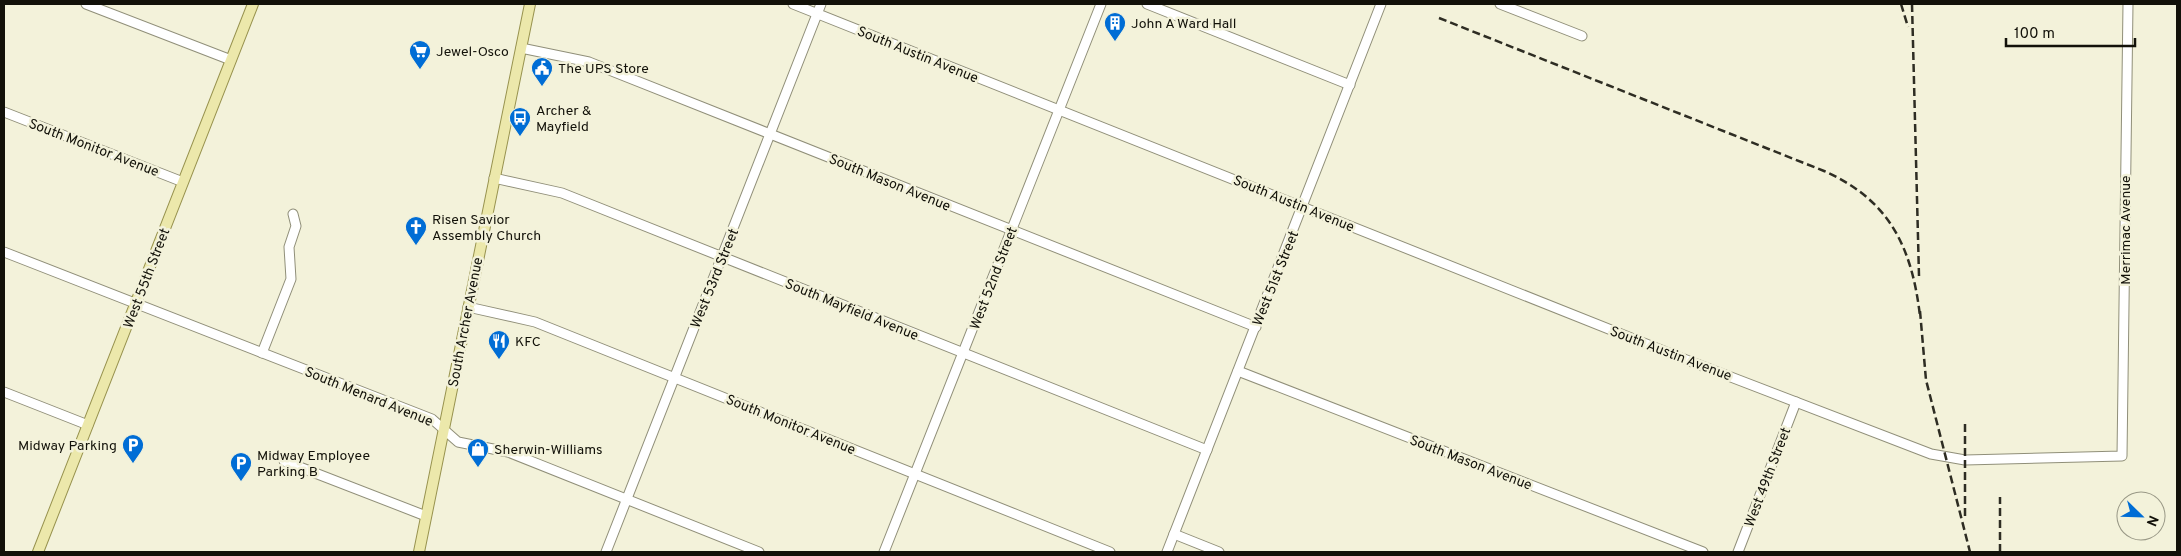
<svg xmlns="http://www.w3.org/2000/svg" width="2181" height="556" font-family="Overpass,sans-serif">
  <rect width="100%" height="100%" fill="#f3f2da"/>
  <g fill="none" stroke-linecap="round" stroke-linejoin="round">
    <g stroke="#908f79" stroke-width="11">
      <g id="minor">
        <polyline points="86,4 231,60"/>
        <polyline points="793,4 1684,359 1931,454 1965,460 2122,456 2128,4"/>
        <polyline points="1147,4 1350,85"/>
        <polyline points="1500,4 1582,36"/>
        <polyline points="521,48 589,62 1256,327"/>
        <polyline points="4,112 183,182"/>
        <polyline points="494,178 562,193 1207,450"/>
        <polyline points="4,252 432,419 458,442 508,452 759,552"/>
        <polyline points="468,307 535,322 1110,552"/>
        <polyline points="262,353 291,279 289,247 296,226 293,214"/>
        <polyline points="1238,371 1703,552"/>
        <polyline points="4,392 88,425"/>
        <polyline points="284,461 426,516"/>
        <polyline points="1174,534 1219,552"/>
        <polyline points="606,552 821,4"/>
        <polyline points="884,552 1101,4"/>
        <polyline points="1167,552 1381,4"/>
        <polyline points="1738,552 1796,402"/>
      </g>
    </g>
    <g stroke="#97924e" stroke-width="12">
      <g id="major">
        <polyline points="38,552 253,4"/>
        <polyline points="419,552 530,4"/>
      </g>
    </g>
    <use href="#minor" stroke="#fff" stroke-width="9"/>
    <use href="#major" stroke="#ece8ab" stroke-width="10"/>
    <g stroke="#2e2d23" stroke-width="2.5" stroke-dasharray="8 4" stroke-linecap="butt">
      <polyline points="1901,4 1908,27"/>
      <polyline points="1912,4 1919,276"/>
      <path d="M1439,18L1824,171C1890,200 1912,248 1920,316"/>
      <polyline points="1920,311 1926,380 1970,552"/>
      <polyline points="1965,424 1965,518"/>
      <polyline points="2000,552 2000,497"/>
    </g>
  </g>
  <defs>
    <g id="building-pin" transform="scale(1.125)"><path d="M0 17L-7.5 6A9.5 9.5 0 1 1 7.5 6Z" fill="#006dd5" stroke="#f3f2da"/><path d="M-4-6H4V6H1V3H-1V6H-4ZM-2.5-4.3h1.7v1.8h-1.7ZM.8-4.3h1.7v1.8H.8ZM-2.5-1h1.7V.8h-1.7ZM.8-1h1.7V.8H.8Z" fill="#fff"/></g>
    <g id="supermarket-pin" transform="scale(1.125)"><path d="M0 17L-7.5 6A9.5 9.5 0 1 1 7.5 6Z" fill="#006dd5" stroke="#f3f2da"/><path d="M-6-5.5h2.5l.6 2H6L4.5 2H-2.5L-4.4-4H-6ZM-1.5 3.2a1.3 1.3 0 1 0 .1 0ZM3 3.2a1.3 1.3 0 1 0 .1 0Z" fill="#fff"/></g>
    <g id="civic-pin" transform="scale(1.125)"><path d="M0 17L-7.5 6A9.5 9.5 0 1 1 7.5 6Z" fill="#006dd5" stroke="#f3f2da"/><path d="M-.6-6.5H3V-4.5H.6V-3L4-1V1h2V6H-6V1h2V-1L-.6-3ZM-1.2 2.5V6h2.4V2.5Z" fill="#fff"/></g>
    <g id="bus-pin" transform="scale(1.125)"><path d="M0 17L-7.5 6A9.5 9.5 0 1 1 7.5 6Z" fill="#006dd5" stroke="#f3f2da"/><path d="M-5-6H5V4H4V6H2V4H-2V6H-4V4H-5ZM-3.5-4V0h7V-4ZM-3.5 1.2v1.5H-2V1.2ZM2 1.2v1.5H3.5V1.2Z" fill="#fff"/></g>
    <g id="church-pin" transform="scale(1.125)"><path d="M0 17L-7.5 6A9.5 9.5 0 1 1 7.5 6Z" fill="#006dd5" stroke="#f3f2da"/><path d="M-1.2-6h2.4v3.5h3.3v2.4h-3.3V6h-2.4V-.1h-3.3v-2.4h3.3Z" fill="#fff"/></g>
    <g id="restaurant-pin" transform="scale(1.125)"><path d="M0 17L-7.5 6A9.5 9.5 0 1 1 7.5 6Z" fill="#006dd5" stroke="#f3f2da"/><path d="M-5-6h1v4h1v-4h1v4h1v-4h1v5L-1.5 .5V6h-2V.5L-5-1ZM5-6V6H3V1.5H1.5Q1.5-4 5-6Z" fill="#fff"/></g>
    <g id="parking-pin" transform="scale(1.125)"><path d="M0 17L-7.5 6A9.5 9.5 0 1 1 7.5 6Z" fill="#006dd5" stroke="#f3f2da"/><path d="M-3.5-5.5H1a3.5 3.5 0 0 1 0 7H-1V5.5H-3.5ZM-1-3.4V-.6H.8a1.4 1.4 0 0 0 0-2.8Z" fill="#fff"/></g>
    <g id="shop-pin" transform="scale(1.125)"><path d="M0 17L-7.5 6A9.5 9.5 0 1 1 7.5 6Z" fill="#006dd5" stroke="#f3f2da"/><path d="M-5-2.5h2.3a2.7 3.5 0 0 1 5.4 0H5L5.5 6h-11ZM-1.5-2.5h3a1.5 2.3 0 0 0-3 0Z" fill="#fff"/></g>
  </defs>
  <g fill-rule="evenodd">
    <use href="#building-pin" x="1115" y="23"/>
    <use href="#supermarket-pin" x="420" y="51"/>
    <use href="#civic-pin" x="542" y="68"/>
    <use href="#bus-pin" x="520" y="118"/>
    <use href="#church-pin" x="416" y="227"/>
    <use href="#restaurant-pin" x="499" y="341"/>
    <use href="#parking-pin" x="133" y="445"/>
    <use href="#shop-pin" x="478" y="449"/>
    <use href="#parking-pin" x="241" y="463"/>
  </g>
  <g text-anchor="middle" stroke-width="5" stroke-linejoin="round" paint-order="stroke">
    <g font-size="14" fill="#121109" stroke="#f3f2da" text-anchor="start">
      <text x="1131" y="28">John A Ward Hall</text>
      <text x="436" y="56">Jewel-Osco</text>
      <text x="558" y="73">The UPS Store</text>
      <text x="536" y="115">Archer &amp;<tspan x="536" dy="16">Mayfield</tspan></text>
      <text x="432" y="224">Risen Savior<tspan x="432" dy="16">Assembly Church</tspan></text>
      <text x="515" y="346">KFC</text>
      <text x="117" y="450" text-anchor="end">Midway Parking</text>
      <text x="494" y="454">Sherwin-Williams</text>
      <text x="257" y="460">Midway Employee<tspan x="257" dy="16">Parking B</tspan></text>
    </g>
    <g font-size="14" fill="#121109" stroke="#f3f2da">
      <text transform="translate(918 54) rotate(22)" y="5">South Austin Avenue</text>
      <text transform="translate(94 147) rotate(21)" y="5">South Monitor Avenue</text>
      <text transform="translate(890 182) rotate(22)" y="5">South Mason Avenue</text>
      <text transform="translate(1294 203) rotate(22)" y="5">South Austin Avenue</text>
      <text transform="translate(2125 230) rotate(-90)" y="5">Merrimac Avenue</text>
      <text transform="translate(146 278) rotate(-69)" y="5">West 55th Street</text>
      <text transform="translate(714 278) rotate(-68)" y="5">West 53rd Street</text>
      <text transform="translate(993 278) rotate(-69)" y="5">West 52nd Street</text>
      <text transform="translate(1275 278) rotate(-68)" y="5">West 51st Street</text>
      <text transform="translate(852 309) rotate(22)" y="5">South Mayfield Avenue</text>
      <text transform="translate(465 322) rotate(-79)" y="5">South Archer Avenue</text>
      <text transform="translate(1671 353) rotate(21)" y="5">South Austin Avenue</text>
      <text transform="translate(369 396) rotate(22)" y="5">South Menard Avenue</text>
      <text transform="translate(791 424) rotate(22)" y="5">South Monitor Avenue</text>
      <text transform="translate(1471 462) rotate(21)" y="5">South Mason Avenue</text>
      <text transform="translate(1767 477) rotate(-69)" y="5">West 49th Street</text>
    </g>
  </g>
  <rect width="2181" height="556" fill="none" stroke="#121109" stroke-width="10"/>
  <g transform="translate(2141 516) rotate(113)"><circle r="24" fill="#f3f2da" stroke="#999886"/>
  <path d="M0-4L9 19L0 12L-9 19Z" fill="#006dd5"/>
  <text y="-8" font-size="14" font-weight="bold" text-anchor="middle" fill="#121109">N</text>
  </g>
  <path d="M2006 38v8h129v-8" fill="none" stroke="#121109" stroke-width="2.5"/>
  <text x="2014" y="38" font-size="15" fill="#121109" stroke="#f3f2da" stroke-width="4" paint-order="stroke">100 m</text>
</svg>
